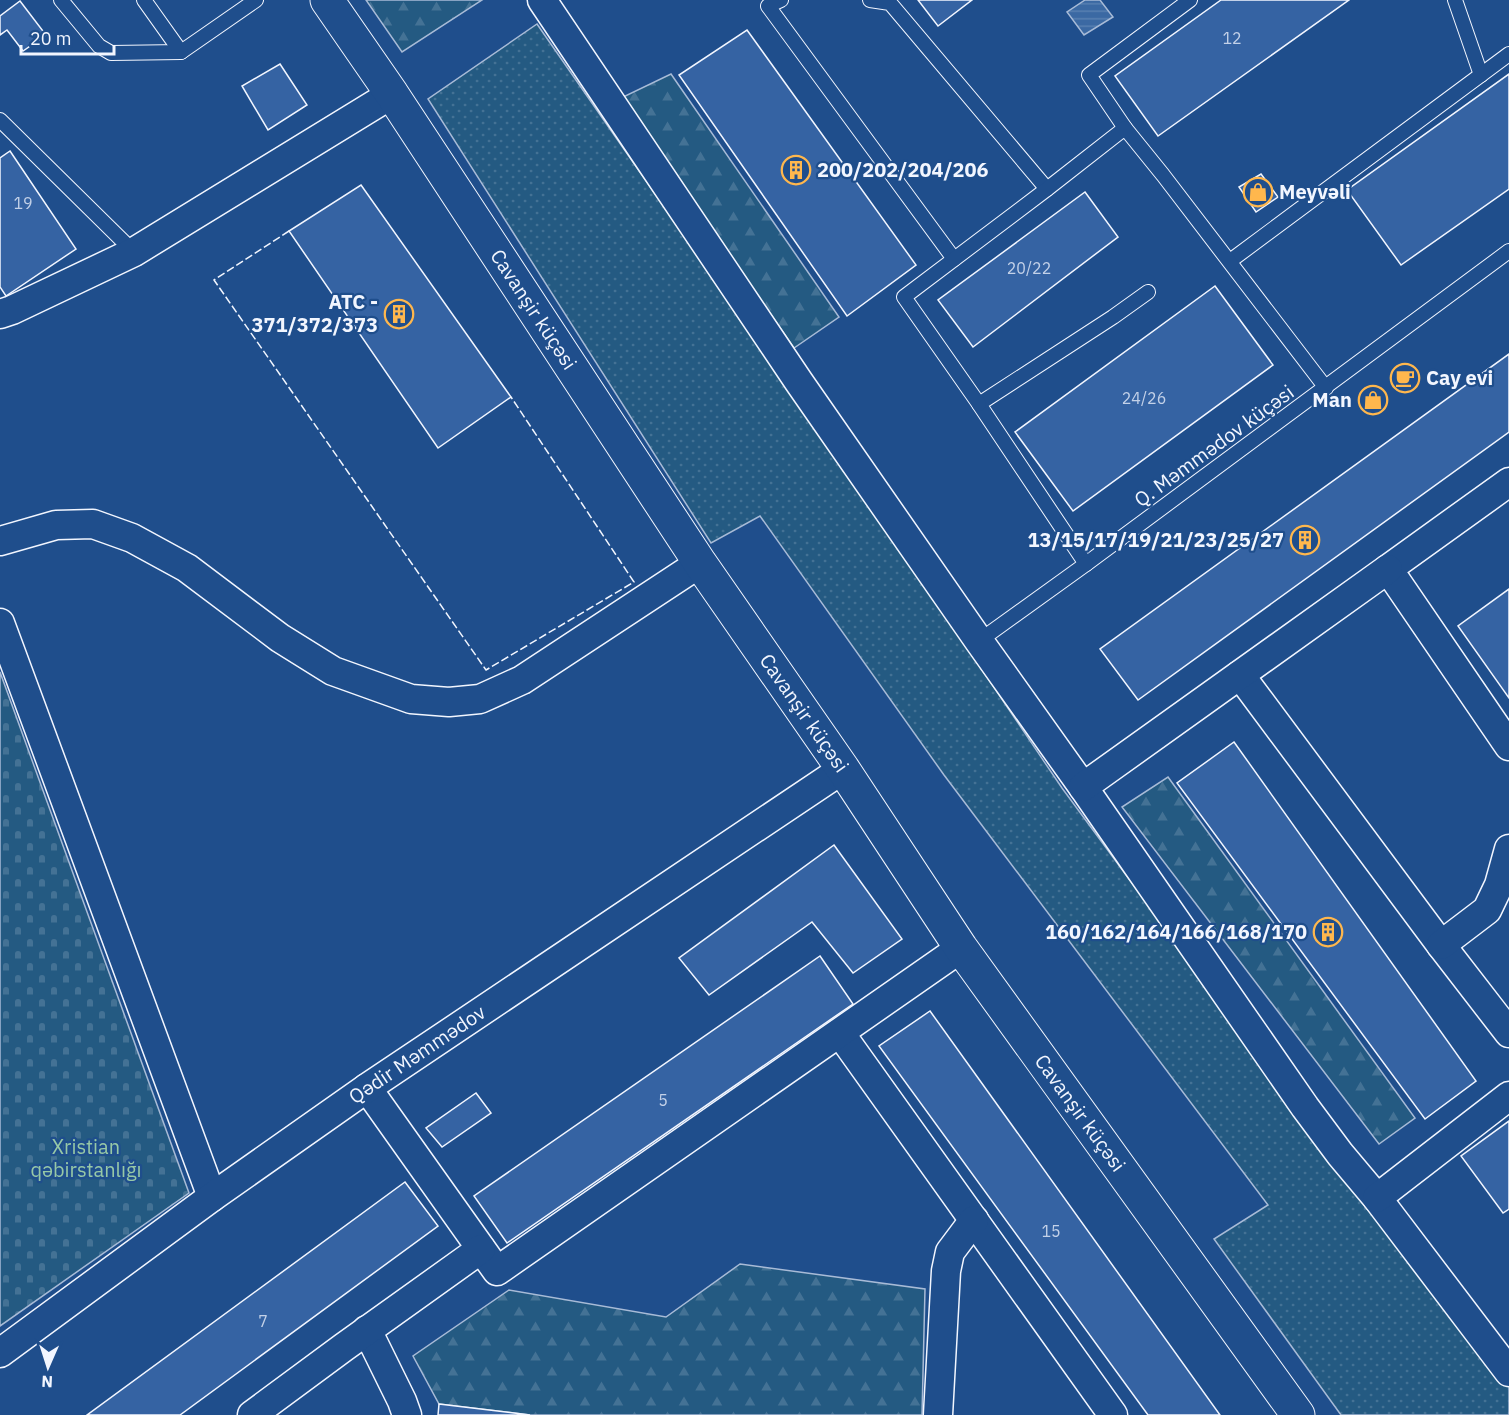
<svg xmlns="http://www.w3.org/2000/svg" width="1509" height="1415" font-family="'IBM Plex Sans',sans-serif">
  <defs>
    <pattern id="grass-dots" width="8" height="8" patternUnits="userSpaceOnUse" patternTransform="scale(1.5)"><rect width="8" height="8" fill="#245a82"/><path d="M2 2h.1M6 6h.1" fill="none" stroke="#447295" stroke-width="1.8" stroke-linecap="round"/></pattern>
    <pattern id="forest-firs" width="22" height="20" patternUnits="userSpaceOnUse" patternTransform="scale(1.5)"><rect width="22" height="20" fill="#245a82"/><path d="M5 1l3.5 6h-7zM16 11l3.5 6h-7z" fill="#447295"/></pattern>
    <pattern id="cemetery-stones" width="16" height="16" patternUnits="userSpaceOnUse" patternTransform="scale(1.5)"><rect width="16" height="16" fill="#245a82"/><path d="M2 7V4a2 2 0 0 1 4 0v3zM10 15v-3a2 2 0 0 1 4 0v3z" fill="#447295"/></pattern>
    <pattern id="water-rules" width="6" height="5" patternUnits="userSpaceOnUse" patternTransform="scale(1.5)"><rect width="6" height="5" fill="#3b69a3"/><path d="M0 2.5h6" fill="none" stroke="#587fb1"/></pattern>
  </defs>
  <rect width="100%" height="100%" fill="#1f4e8c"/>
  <polygon fill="url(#grass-dots)" stroke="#a8bbd7" stroke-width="1.5" points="537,24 838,457 1062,788 1323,1142 1509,1385 1509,1415 1341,1415 1214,1239 1268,1205 944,775 760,516 711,543 428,99"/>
  <g fill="url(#forest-firs)" stroke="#a8bbd7" stroke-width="1.5">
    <polygon points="366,0 482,0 402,52"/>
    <polygon points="671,74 839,317 794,348 621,98"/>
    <polygon points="1168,777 1415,1118 1379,1144 1122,807"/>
    <polygon points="740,1264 925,1289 922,1415 530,1415 439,1404 413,1356 509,1290 666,1317"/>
  </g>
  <polygon fill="url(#cemetery-stones)" stroke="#a8bbd7" stroke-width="1.5" points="0,672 189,1193 0,1326"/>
  <polygon fill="url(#water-rules)" stroke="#a8bbd7" stroke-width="1.5" points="1085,0 1100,0 1113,17 1084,35 1067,12"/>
  <g fill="#3563a3" stroke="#f2f6ff" stroke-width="1.5">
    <polygon points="918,0 972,0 938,26"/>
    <polygon points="1221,0 1349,0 1158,136 1115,76"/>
    <polygon points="20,1 46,35 23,51 7,30 0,35 0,16"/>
    <polygon points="747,30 916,265 847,316 679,75"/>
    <polygon points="280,64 307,105 268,130 242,86"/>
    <polygon points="1509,74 1509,189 1401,265 1347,190"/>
    <polygon points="10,151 76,249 6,296 0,287 0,158"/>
    <polygon points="1261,174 1278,197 1256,212 1239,187"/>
    <polygon points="361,185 511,397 438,448 289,231"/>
    <polygon points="1085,192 1118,237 973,347 938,300"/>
    <polygon points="1215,286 1273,365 1073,511 1015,432"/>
    <polygon points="1509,354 1509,432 1138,700 1100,649"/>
    <polygon points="1509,589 1509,698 1458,626"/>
    <polygon points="1234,742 1476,1081 1425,1119 1177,783"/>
    <polygon points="834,845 902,939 853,973 812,922 709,995 679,958"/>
    <polygon points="820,956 853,1004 507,1243 474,1196"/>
    <polygon points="930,1011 1220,1415 1148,1415 879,1046"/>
    <polygon points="476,1093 491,1113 442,1147 426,1128"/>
    <polygon points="1509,1121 1509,1209 1503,1213 1461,1156"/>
    <polygon points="405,1182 438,1226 180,1415 87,1415"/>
    <polygon points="439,1404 530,1415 438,1415"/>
  </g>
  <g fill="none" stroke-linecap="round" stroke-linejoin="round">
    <g stroke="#f2f6ff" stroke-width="16">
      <g id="service">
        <polyline points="61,0 99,46 111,53 181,52 256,0"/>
        <polyline points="144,0 181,52"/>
        <polyline points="781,0 768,6 954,259"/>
        <polyline points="870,0 890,3 1047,189"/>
        <polyline points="1455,0 1481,75"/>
        <polyline points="0,120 134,252"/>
        <polyline points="1125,128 1089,75 1190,0"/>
        <polyline points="1230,261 1509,54"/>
        <polyline points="1148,292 1113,317 979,404 1086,564 1509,251"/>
        <polyline points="979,404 904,297 1047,189 1125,128 1163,175 1326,388"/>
        <polyline points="979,641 1086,564"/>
      </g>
    </g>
    <g stroke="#f2f6ff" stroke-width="31">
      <g id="minor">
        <polyline points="542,0 799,382 979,641 1083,787 1305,1107 1340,1154 1377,1198 1509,1372"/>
        <polyline points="0,314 12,310 134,252 392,94"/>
        <polyline points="1509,482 1388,569 1509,746"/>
        <polyline points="0,541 56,525 93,524 132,538 187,568 280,638 333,671 411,699 449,702 480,699 522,680 700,563"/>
        <polyline points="0,623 212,1197"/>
        <polyline points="1240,675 1441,945 1509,1033"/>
        <polyline points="1083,787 1388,569"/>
        <polyline points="1441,945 1487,910 1499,885 1509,849"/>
        <polyline points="840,1033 1113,1415"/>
        <polyline points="367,1088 497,1271 961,948"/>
        <polyline points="1377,1198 1509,1096"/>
        <polyline points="367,1330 402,1401 407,1415"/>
        <path id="s1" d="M0,1353L212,1197L367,1088L843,769"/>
        <polyline points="252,1415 344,1347 481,1249"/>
        <polyline points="938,1415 946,1271 950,1252 974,1220"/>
      </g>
    </g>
    <g stroke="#f2f6ff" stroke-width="35">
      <g id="tertiary">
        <path id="s2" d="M327,0L392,94L700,563L843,769L961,948L1298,1415"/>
      </g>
    </g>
    <use href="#service" stroke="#1f4e8c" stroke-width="14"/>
    <use href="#minor" stroke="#1f4e8c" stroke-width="28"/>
    <use href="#tertiary" stroke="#1f4e8c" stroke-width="33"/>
    <polyline stroke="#f2f6ff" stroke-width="1.5" stroke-dasharray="8 3" stroke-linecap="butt" points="289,231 214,280 486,670 634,582 511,397"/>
  </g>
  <defs>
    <g id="building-ring" transform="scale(1.5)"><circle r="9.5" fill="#1f4e8c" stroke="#ffb74d" stroke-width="1.5"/><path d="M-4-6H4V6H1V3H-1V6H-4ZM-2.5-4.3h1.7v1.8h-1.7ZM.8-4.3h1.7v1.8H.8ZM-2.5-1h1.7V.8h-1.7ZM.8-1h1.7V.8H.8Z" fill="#ffb74d"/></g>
    <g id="shop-ring" transform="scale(1.5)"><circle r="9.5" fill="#1f4e8c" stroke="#ffb74d" stroke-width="1.5"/><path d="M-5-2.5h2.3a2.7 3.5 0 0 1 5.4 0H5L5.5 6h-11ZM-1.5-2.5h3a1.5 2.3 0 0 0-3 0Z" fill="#ffb74d"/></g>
    <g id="cafe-ring" transform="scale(1.5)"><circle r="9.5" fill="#1f4e8c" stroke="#ffb74d" stroke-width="1.5"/><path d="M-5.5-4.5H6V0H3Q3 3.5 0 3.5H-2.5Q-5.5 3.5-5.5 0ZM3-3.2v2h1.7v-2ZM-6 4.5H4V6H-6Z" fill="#ffb74d"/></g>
  </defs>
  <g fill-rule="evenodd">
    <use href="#building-ring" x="796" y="170"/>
    <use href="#shop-ring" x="1258" y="192"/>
    <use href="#building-ring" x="399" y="314"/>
    <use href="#cafe-ring" x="1405" y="378"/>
    <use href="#shop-ring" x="1373" y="400"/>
    <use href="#building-ring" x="1305" y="540"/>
    <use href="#building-ring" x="1328" y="932"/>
  </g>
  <g text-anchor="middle" stroke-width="4.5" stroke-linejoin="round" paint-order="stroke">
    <g font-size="16" fill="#c3d1e8">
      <text x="1232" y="44">12</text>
      <text x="23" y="209">19</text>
      <text x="1029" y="274">20/22</text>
      <text x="1144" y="404">24/26</text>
      <text x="663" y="1106">5</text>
      <text x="1051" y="1237">15</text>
      <text x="263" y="1327">7</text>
    </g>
    <g font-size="20" font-weight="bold" fill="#f2f6ff" stroke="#1f4e8c" text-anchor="end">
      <text x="817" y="177" text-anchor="start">200/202/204/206</text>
      <text x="1279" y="199" text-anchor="start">Meyvəli</text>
      <text x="378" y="309">ATC -<tspan x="378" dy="23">371/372/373</tspan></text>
      <text x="1426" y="385" text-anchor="start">Cay evi</text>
      <text x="1352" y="407">Man</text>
      <text x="1284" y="547">13/15/17/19/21/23/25/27</text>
      <text x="1307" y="939">160/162/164/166/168/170</text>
    </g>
    <g font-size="20" fill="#f2f6ff" stroke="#1f4e8c">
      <text dy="7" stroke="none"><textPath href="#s2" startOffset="372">Cavanşir küçəsi</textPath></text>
      <text transform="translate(1214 446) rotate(-36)" y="7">Q. Məmmədov küçəsi</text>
      <text dy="7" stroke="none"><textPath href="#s2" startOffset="858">Cavanşir küçəsi</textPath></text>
      <text dy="7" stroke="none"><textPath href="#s1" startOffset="513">Qədir Məmmədov</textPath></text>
      <text dy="7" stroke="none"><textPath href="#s2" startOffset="1344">Cavanşir küçəsi</textPath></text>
    </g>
    <g font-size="20" fill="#97c8a6" stroke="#1f4e8c">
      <text x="86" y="1154">Xristian<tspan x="86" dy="23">qəbirstanlığı</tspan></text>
    </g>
  </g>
  <g transform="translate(48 1367) rotate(183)" stroke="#1f4e8c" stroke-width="4.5" paint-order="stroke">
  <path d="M0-4.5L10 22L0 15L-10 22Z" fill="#f2f6ff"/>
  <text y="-9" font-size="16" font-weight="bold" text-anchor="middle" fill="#f2f6ff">N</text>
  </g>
  <path d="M21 45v9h93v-9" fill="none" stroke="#f2f6ff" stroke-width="3"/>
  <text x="30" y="45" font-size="18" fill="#f2f6ff" stroke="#1f4e8c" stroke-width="4.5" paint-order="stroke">20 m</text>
</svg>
